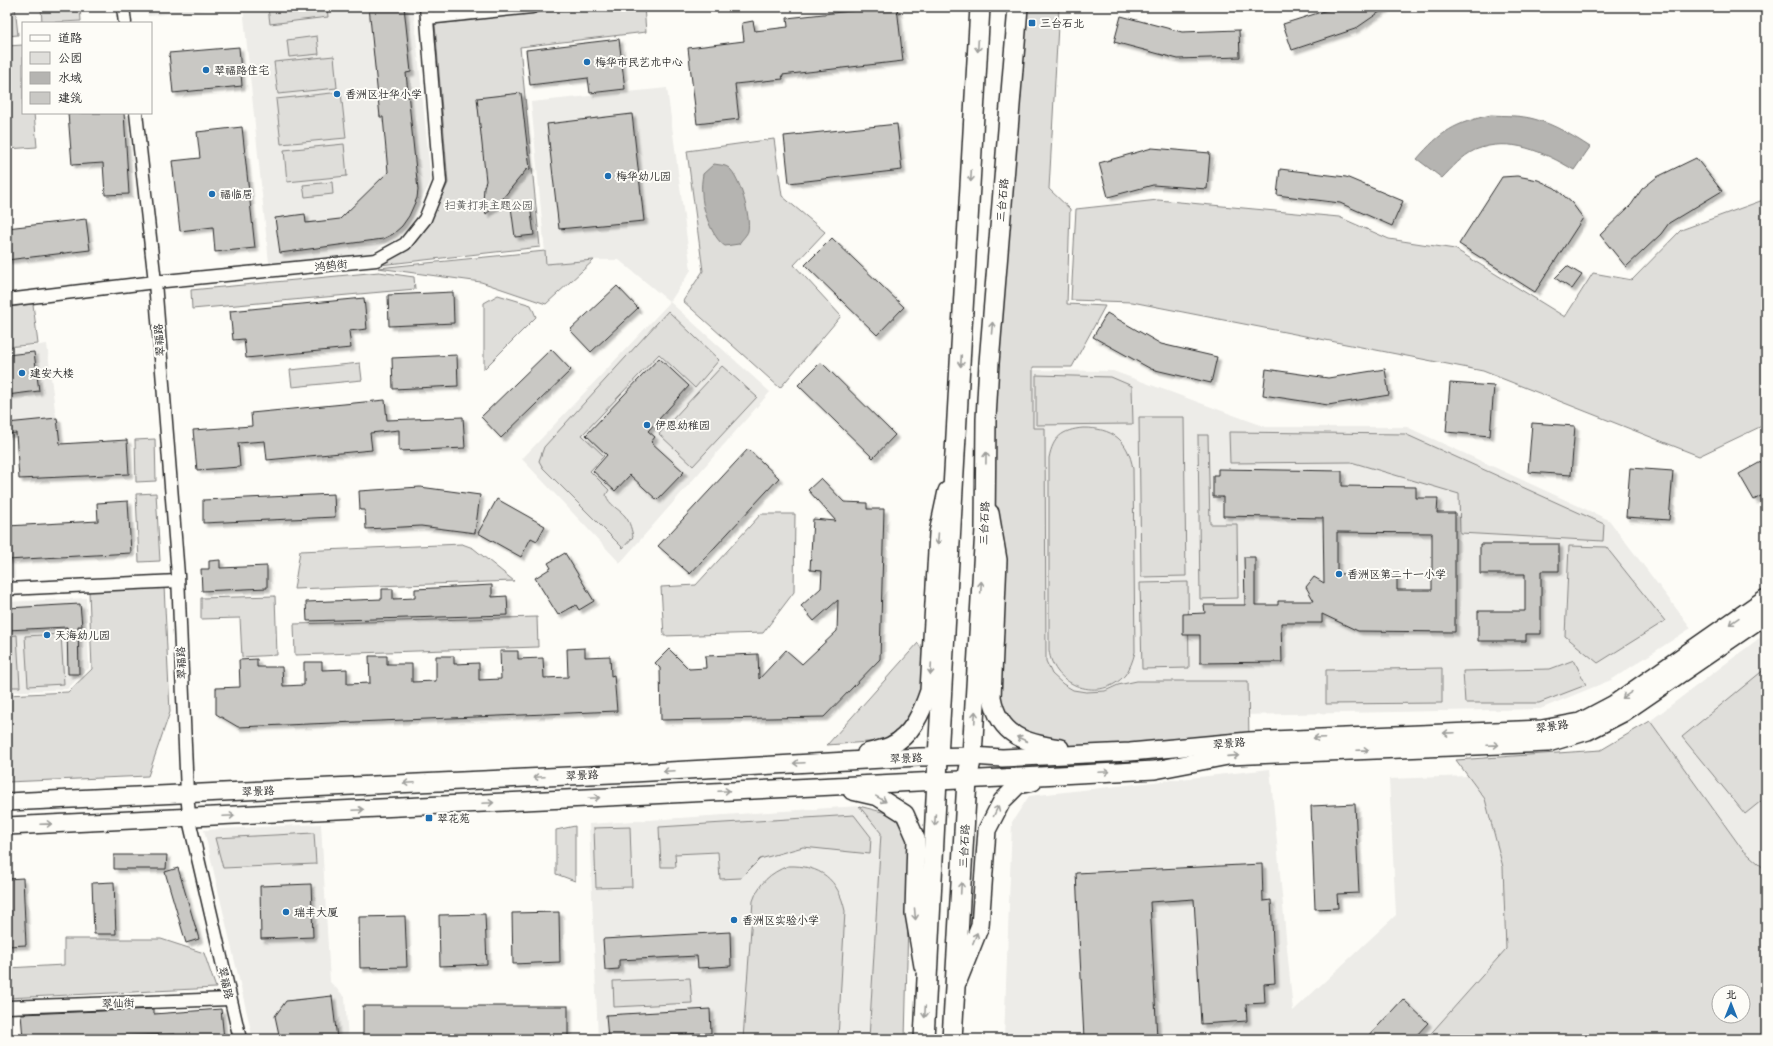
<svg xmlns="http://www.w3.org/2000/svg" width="1773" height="1046" font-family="Delius,'LXGW WenKai TC',sans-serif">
  <defs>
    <filter id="shadow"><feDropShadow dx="3.5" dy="3.5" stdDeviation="1" flood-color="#0004"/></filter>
  </defs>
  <rect width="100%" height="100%" fill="#fdfcf7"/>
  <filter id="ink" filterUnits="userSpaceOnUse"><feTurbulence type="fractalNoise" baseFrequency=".025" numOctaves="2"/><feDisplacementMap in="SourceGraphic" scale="8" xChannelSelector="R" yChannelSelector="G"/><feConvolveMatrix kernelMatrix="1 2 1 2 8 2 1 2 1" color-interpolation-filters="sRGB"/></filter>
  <g filter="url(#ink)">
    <g fill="#edece8">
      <polygon points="147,7 234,7 148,16"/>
      <polygon points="243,7 413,7 431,181 407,228 371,253 269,263"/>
      <polygon points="667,88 691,270 670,302 770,392 620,563 522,459 670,302 619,260 594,260 546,264 531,102"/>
      <polygon points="47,344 55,410 60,435 8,438 16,592 7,593 7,349"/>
      <polygon points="1028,370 1113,371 1266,427 1407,427 1609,520 1691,628 1611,680 1540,709 1097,718 1029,686"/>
      <polygon points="86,598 89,668 67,689 7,692 7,602"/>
      <polygon points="1766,633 1766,870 1742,849 1650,721"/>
      <polygon points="1270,769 1293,1011 1396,915 1389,779 1468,776 1485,799 1503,867 1506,949 1426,1039 1004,1039 1012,822 1029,796"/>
      <polygon points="859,806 881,833 869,1039 598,1039 589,824"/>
      <polygon points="321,824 330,982 345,997 348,1039 253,1039 204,830"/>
    </g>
    <g fill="#dfdeda" stroke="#858482" fill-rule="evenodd">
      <polygon points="7,7 15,7 18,35 7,36"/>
      <polygon points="41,7 80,7 81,21 42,23"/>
      <polygon points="268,7 327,7 328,17 270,24"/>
      <polygon points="587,7 644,7 646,32 520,47 540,247 380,265 409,246 432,218 448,183 435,24"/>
      <polygon points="1018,7 1059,7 1049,189 1070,209 1067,304 1105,306 1072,367 1033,367 1033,428 1045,428 1046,661 1052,674 1063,684 1073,690 1086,692 1105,691 1118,685 1137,681 1248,681 1249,741 1060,748 1001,722 986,485"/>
      <polygon points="317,36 319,54 289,57 287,40"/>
      <polygon points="23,45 23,113 34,113 37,147 7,149 7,46"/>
      <polygon points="334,56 337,88 278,94 274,62"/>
      <polygon points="341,92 346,138 281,144 276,99"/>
      <polygon points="774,139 782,196 825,232 794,265 841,316 780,388 683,301 703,271 687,151"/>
      <polygon points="344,144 347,176 287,182 284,150"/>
      <polygon points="332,182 333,194 305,197 303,185"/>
      <polygon points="1766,199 1766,424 1699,456 1483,371 1132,302 1071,300 1076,209 1158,200 1339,217 1389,239 1455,249 1565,317 1593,273 1632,280 1681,230"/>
      <polygon points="545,251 546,264 594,260 546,304 481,282 378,268"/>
      <polygon points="379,272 414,277 415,289 192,309 191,290"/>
      <polygon points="498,295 531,305 536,317 484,369 484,303"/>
      <polygon points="33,304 38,344 7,347 7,307"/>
      <path d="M668,311L719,360L695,388L659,354L582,435L604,456L590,471L609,490L606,495C609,505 619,509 625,516C630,522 632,531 633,537L623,548L543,468L539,461L544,447Z"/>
      <polygon points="360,363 362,380 292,387 290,370"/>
      <polygon points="722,366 757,397 693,466 659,434"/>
      <polygon points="1036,375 1111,377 1132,386 1133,424 1036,425"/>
      <polygon points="1139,417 1184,417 1186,576 1141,577"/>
      <path d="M1083,428C1112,428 1128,439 1133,469L1135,652C1133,660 1130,669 1125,675C1101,703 1053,687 1049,650V458C1053,437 1062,430 1083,428Z"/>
      <polygon points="1229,432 1405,434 1604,524 1603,541 1460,533 1459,494 1351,462 1230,463"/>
      <polygon points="1198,435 1208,435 1210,524 1237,524 1238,598 1200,599"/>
      <polygon points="155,439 156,481 136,482 135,440"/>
      <polygon points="156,493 160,561 139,562 136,494"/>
      <polygon points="761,514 795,514 794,592 763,633 664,636 661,587 696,585"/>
      <polygon points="462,544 473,548 514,581 294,589 300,551"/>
      <polygon points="1569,546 1606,547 1665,621 1598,663 1565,636"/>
      <polygon points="1188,582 1189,668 1142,669 1140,583"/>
      <polygon points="164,586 170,712 148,776 7,782 7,695 68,692 92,669 89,591"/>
      <polygon points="275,596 277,655 242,657 240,618 201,619 201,598"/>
      <polygon points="537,617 538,647 295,655 294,624"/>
      <polygon points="61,634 64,684 28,686 25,636"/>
      <polygon points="17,635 20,687 7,687 7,636"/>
      <polygon points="918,643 925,656 922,690 915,707 902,727 882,741 827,745"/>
      <polygon points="1574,660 1586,685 1539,703 1465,703 1463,671 1550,669"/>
      <polygon points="1442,668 1442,703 1326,704 1326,670"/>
      <polygon points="1766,668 1766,797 1745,814 1682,737"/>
      <path d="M1650,721L1742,849L1766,870V1039H1426L1506,949L1503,867L1485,799L1456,760L1601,750ZM1719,992H1743V1016H1719Z"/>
      <polygon points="859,806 894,815 910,843 905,1039 869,1039 881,833"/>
      <polygon points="854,815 871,837 870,854 803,847 760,859 741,878 720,879 718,852 675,854 676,867 661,867 659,827"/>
      <polygon points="575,826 575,881 556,874 556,830"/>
      <polygon points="630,827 632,887 596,888 594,828"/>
      <polygon points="314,833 316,864 223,868 215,838"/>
      <path d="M788,866C821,865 838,879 845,911L838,1039H743L753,901C759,883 770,873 788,866Z"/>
      <polygon points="64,939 161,939 204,953 216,988 7,998 7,968 64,965"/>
      <polygon points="690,978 692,1003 614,1007 613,981"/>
    </g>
    <g fill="#b5b4b1" stroke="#7e7d7b">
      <path d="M1491,115C1505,116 1520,115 1534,119C1554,124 1573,136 1590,147L1574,170C1544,152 1510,136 1475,150C1462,156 1452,168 1442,178L1417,159C1441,131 1455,123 1491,115Z"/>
      <path d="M714,164C719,165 726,165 729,168C740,177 751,217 748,231C747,235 741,240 739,244L725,246C712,238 702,209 702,193C701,187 702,180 703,174Z"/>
    </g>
    <g fill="#c9c8c4" stroke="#2b2b2b" fill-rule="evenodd" filter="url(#shadow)">
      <polygon points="369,7 404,7 411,72 406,73 418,190 417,198 409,216 402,226 393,234 383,239 280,253 275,218 305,214 306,223 340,219 388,172 383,117 380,117"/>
      <polygon points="887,7 897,7 903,61 782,75 783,79 735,84 739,119 697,124 688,48 744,41 742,23 753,21 755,31 788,27 787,18"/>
      <polygon points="1337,7 1387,7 1355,29 1292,50 1283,24"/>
      <polygon points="1121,16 1182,32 1239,30 1240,57 1178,59 1114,42"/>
      <polygon points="619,39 625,89 590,93 588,78 530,85 526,50"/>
      <polygon points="239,47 242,86 173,93 169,53"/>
      <polygon points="521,93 530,169 526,170 498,204 486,214 483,203 484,187 486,181 477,98"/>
      <polygon points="68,113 124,113 129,194 105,195 103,163 72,165"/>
      <polygon points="632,114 644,221 559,229 547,124"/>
      <polygon points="897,124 902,170 789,183 784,136"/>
      <polygon points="242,127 255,248 215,252 213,227 180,231 172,161 200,158 197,132"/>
      <polygon points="1152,148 1210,153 1207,189 1153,185 1108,197 1099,163"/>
      <polygon points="1696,158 1722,191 1669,223 1661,234 1626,267 1600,235 1631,205 1642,189 1657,177"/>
      <polygon points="1280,169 1346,177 1403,201 1392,226 1340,203 1277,195"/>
      <polygon points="1517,176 1538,180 1555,188 1572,203 1583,218 1535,292 1459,244 1502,177"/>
      <polygon points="530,205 534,235 515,237 511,207"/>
      <polygon points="86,219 90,250 7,260 7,228"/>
      <polygon points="832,238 904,307 877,335 805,265"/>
      <polygon points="1567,266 1582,275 1572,289 1555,278"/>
      <polygon points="617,286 638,308 591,352 570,330"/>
      <polygon points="453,292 454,323 389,326 388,295"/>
      <polygon points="364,298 367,329 349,331 351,348 246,358 244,339 233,340 230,311"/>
      <polygon points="1107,313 1161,344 1217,357 1211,383 1151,369 1093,337"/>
      <polygon points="551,349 571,370 501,438 481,417"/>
      <polygon points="34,352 39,391 7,395 7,355"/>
      <polygon points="457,355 458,386 393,389 392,358"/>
      <polygon points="659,358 689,386 648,431 655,437 651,442 684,472 657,500 630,475 615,491 593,471 607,455 586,435"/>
      <polygon points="821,362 895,435 873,458 798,385"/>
      <polygon points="1266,369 1328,378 1385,369 1389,395 1328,405 1263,395"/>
      <polygon points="1450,383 1494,386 1490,436 1446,432"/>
      <polygon points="385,400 387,420 463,417 465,448 399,451 399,430 370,433 372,450 267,460 265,441 238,443 240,467 197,470 193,430 252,426 251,413"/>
      <polygon points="57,418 60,444 127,440 129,474 19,479 16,433 7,434 7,423"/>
      <polygon points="1532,423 1575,426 1571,475 1528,472"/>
      <polygon points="748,449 779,478 690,574 658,546"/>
      <polygon points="1766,459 1766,493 1754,500 1739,474"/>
      <polygon points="1630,468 1673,471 1669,520 1626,517"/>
      <path d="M1218,469L1342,471V486L1416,487V498H1438L1437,513H1455V632L1358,631L1322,614V623H1281L1282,662L1200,663V635H1183V614L1205,613L1204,605H1245L1244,557H1255V605H1278V601H1314L1306,587L1314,577L1324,583L1323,518L1223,516V497H1213V475H1218ZM1337,532L1432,533V590H1397V573L1337,574Z"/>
      <polygon points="821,478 844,502 867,503 867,509 884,509 880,659 824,717 661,720 660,668 655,663 669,649 689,669 706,668 705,656 758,654 759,679 786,650 802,664 837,631 838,600 814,621 801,606 821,588 822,571 810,570 813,519 836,521 808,490"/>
      <polygon points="420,487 480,495 475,533 421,526 366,529 365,510 360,510 359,491"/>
      <polygon points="334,494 335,517 203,523 203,500"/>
      <polygon points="497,499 545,526 537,541 531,538 521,557 478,533"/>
      <polygon points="128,501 131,553 7,560 7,526 98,521 97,503"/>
      <polygon points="1480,544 1559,544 1559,571 1541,571 1541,634 1526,634 1526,641 1478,641 1478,611 1525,611 1525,574 1480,574"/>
      <polygon points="565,553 594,601 579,610 576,605 558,615 535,578 551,568 548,563"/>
      <polygon points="220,560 220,568 267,566 267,588 202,591 201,569 209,569 209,561"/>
      <polygon points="492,585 492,597 507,596 508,615 307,621 306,602 382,599 382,589 393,589 393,599 415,598 415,589"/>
      <polygon points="80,604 82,626 78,626 79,674 68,674 67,627 7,630 7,608"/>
      <polygon points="585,648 585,657 610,656 611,676 614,675 617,711 238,727 216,714 216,688 240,687 239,660 257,659 257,667 282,667 283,686 304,685 304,662 322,662 322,670 347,669 347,684 370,683 369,656 387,656 387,664 412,664 412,682 436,681 436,656 454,656 454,664 479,663 479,680 501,679 500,651 518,651 518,659 543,658 544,678 568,677 567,649"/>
      <polygon points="1355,804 1359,893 1337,894 1338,908 1315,909 1311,806"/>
      <polygon points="114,855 167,855 166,869 114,869"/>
      <polygon points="1262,864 1263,901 1271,900 1275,983 1264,984 1265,1003 1246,1004 1247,1021 1201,1024 1194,899 1150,902 1157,1039 1084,1039 1076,873"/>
      <polygon points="178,868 199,939 186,943 165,872"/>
      <polygon points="23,878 26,945 7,946 7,879"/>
      <polygon points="114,882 116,934 94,934 92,883"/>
      <polygon points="311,884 313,937 261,939 260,886"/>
      <polygon points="559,912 560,962 513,964 512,913"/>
      <polygon points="485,914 487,964 440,966 439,915"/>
      <polygon points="405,916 407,967 360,968 359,917"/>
      <polygon points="730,932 731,966 698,968 697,956 619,960 619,969 605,970 603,939"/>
      <polygon points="332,996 337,1039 280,1039 275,1016 286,1001"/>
      <polygon points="1403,999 1428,1023 1413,1039 1366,1039"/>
      <rect x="363" y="1006" width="205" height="30"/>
      <polygon points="154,1009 154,1014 221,1009 224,1039 175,1039 175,1034 23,1039 21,1014"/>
      <polygon points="710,1009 711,1033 608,1039 606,1015"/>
    </g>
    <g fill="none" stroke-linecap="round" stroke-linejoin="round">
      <g stroke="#2b2b2b" stroke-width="15">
        <g id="minor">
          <polyline points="123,7 125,23"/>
          <polyline points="427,18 532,7"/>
          <polyline points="136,113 155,282 178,575 187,794 190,824 240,1039"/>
          <polyline points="7,300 155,282 376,260 405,244 425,219 440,182 426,7"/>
          <polyline points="7,589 178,581"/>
          <polyline points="7,1007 230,999"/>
        </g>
      </g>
      <g stroke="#2b2b2b" stroke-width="20">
        <g id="secondary">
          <path d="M990,513L998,560L992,697C999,736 1025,743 1060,748"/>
          <path d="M866,753C873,751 883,749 890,746C912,736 922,712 929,691L938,533L947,491"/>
          <polyline points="852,791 878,797 905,814 916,839 914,913 923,966"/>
          <polyline points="7,802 633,773 919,757 972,756 1002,758 1130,752 1249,741 1542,729 1580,722 1614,704 1766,598"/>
          <polyline points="7,826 1001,778 1155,770 1228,756 1548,743 1588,731 1623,713 1766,615"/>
          <polyline points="958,981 980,926 987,830 1002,801 1018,785 1033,782"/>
        </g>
      </g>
      <g stroke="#2b2b2b" stroke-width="22">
        <g id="primary">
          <polyline points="924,1039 939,739 980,7"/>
          <polyline points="952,1039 967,780 972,756 973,739 985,529 986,419 989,363 1018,7"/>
        </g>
      </g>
      <use href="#minor" stroke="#fdfcf7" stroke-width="12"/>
      <use href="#secondary" stroke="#fdfcf7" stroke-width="17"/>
      <use href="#primary" stroke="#fdfcf7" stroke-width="19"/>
    </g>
    <defs><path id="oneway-shaft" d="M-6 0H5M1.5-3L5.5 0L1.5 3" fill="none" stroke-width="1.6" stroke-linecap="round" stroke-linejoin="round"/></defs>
    <g stroke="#9e9e9b">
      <use href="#oneway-shaft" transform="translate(978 46) rotate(93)"/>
      <use href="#oneway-shaft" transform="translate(971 176) rotate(93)"/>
      <use href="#oneway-shaft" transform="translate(992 328) rotate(-85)"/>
      <use href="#oneway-shaft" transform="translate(961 361) rotate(93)"/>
      <use href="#oneway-shaft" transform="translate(986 458) rotate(-89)"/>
      <use href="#oneway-shaft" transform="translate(938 539) rotate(94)"/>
      <use href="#oneway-shaft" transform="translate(981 587) rotate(-87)"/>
      <use href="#oneway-shaft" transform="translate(1734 621) rotate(145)"/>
      <use href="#oneway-shaft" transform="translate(931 669) rotate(93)"/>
      <use href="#oneway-shaft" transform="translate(1627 695) rotate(145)"/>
      <use href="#oneway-shaft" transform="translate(975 717) rotate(-87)"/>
      <use href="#oneway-shaft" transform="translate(1449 733) rotate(178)"/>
      <use href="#oneway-shaft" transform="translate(1319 738) rotate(178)"/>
      <use href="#oneway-shaft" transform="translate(1022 739) rotate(-156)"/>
      <use href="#oneway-shaft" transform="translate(1493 745) rotate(-2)"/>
      <use href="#oneway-shaft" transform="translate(1363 750) rotate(-2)"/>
      <use href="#oneway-shaft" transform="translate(1233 756) rotate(-4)"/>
      <use href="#oneway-shaft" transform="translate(799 763) rotate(177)"/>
      <use href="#oneway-shaft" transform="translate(669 771) rotate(177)"/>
      <use href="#oneway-shaft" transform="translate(1104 772) rotate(-3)"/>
      <use href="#oneway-shaft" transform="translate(539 777) rotate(177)"/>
      <use href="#oneway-shaft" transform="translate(409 783) rotate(177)"/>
      <use href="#oneway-shaft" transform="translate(724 791) rotate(-3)"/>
      <use href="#oneway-shaft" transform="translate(594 798) rotate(-3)"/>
      <use href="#oneway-shaft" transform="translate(881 799) rotate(29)"/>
      <use href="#oneway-shaft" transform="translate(488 803) rotate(-3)"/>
      <use href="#oneway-shaft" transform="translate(358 810) rotate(-3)"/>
      <use href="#oneway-shaft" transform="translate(996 811) rotate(-65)"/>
      <use href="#oneway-shaft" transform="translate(229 816) rotate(-3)"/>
      <use href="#oneway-shaft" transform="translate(935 820) rotate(94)"/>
      <use href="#oneway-shaft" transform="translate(46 824) rotate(-2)"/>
      <use href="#oneway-shaft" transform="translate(961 888) rotate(-87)"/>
      <use href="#oneway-shaft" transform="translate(915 914) rotate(85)"/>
      <use href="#oneway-shaft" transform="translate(975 938) rotate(-68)"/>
      <use href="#oneway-shaft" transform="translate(925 1012) rotate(93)"/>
    </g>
  </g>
  <g fill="#1f6fb2" stroke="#fdfcf7" stroke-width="1.5">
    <rect x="1028" y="19" width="8" height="8" rx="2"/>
    <circle cx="587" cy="62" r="4"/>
    <circle cx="206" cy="70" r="4"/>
    <circle cx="337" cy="94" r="4"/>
    <circle cx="608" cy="176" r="4"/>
    <circle cx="212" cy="194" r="4"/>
    <circle cx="22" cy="373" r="4"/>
    <circle cx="647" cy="425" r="4"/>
    <circle cx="1339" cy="574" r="4"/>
    <circle cx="47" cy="635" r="4"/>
    <rect x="425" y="814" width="8" height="8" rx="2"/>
    <circle cx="286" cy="912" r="4"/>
    <circle cx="734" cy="920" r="4"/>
  </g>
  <g text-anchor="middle" stroke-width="4" stroke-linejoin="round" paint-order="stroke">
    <g font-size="11" fill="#2b2b2b" stroke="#fdfcf7" text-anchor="start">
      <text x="1040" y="27">三台石北</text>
      <text x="595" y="66">梅华市民艺术中心</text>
      <text x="214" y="74">翠福路住宅</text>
      <text x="345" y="98">香洲区壮华小学</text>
      <text x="616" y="180">梅华幼儿园</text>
      <text x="220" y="198">福临居</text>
      <text x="30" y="377">建安大楼</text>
      <text x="655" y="429">伊恩幼稚园</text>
      <text x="1347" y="578">香洲区第二十一小学</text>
      <text x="55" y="639">天海幼儿园</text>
      <text x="437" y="822">翠花苑</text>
      <text x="294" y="916">瑞丰大厦</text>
      <text x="742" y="924">香洲区实验小学</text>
    </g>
    <g font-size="11" fill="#2b2b2b" stroke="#fdfcf7">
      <text transform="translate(1002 200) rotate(-85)" y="4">三台石路</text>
      <text transform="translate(331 265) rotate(-6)" y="4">鸿鹄街</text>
      <text transform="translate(159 340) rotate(-94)" y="4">翠福路</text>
      <text transform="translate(984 523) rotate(-88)" y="4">三台石路</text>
      <text transform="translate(181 663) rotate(-92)" y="4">翠福路</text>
      <text transform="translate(1552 726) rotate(-8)" y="4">翠景路</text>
      <text transform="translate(1229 743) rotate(-5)" y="4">翠景路</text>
      <text transform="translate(906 758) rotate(-2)" y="4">翠景路</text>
      <text transform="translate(582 775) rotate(-3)" y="4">翠景路</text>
      <text transform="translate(258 791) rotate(-3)" y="4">翠景路</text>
      <text transform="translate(964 846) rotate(-87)" y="4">三台石路</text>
      <text transform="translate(226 983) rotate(77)" y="4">翠福路</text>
      <text transform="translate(118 1003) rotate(-2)" y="4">翠仙街</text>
    </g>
    <g font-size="11" fill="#585857" stroke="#fdfcf7">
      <text x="489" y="209">扫黄打非主题公园</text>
    </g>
  </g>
  <rect width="1773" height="1046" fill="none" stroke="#fdfcf7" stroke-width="24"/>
  <rect x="12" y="12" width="1749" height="1022" fill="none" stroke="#2b2b2b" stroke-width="1.5" filter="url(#ink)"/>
  <rect x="22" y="22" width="130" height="92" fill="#fdfcf7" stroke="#a9a8a5"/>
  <rect x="30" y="35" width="20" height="6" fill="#fdfcf7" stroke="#a9a8a5"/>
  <text x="58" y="42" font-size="12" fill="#2b2b2b">道路</text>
  <rect x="30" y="52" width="20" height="12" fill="#dfdeda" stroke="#a9a8a5"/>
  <text x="58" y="62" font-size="12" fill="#2b2b2b">公园</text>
  <rect x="30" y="72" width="20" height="12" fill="#b5b4b1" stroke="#a9a8a5"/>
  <text x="58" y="82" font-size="12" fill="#2b2b2b">水域</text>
  <rect x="30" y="92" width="20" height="12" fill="#c9c8c4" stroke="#a9a8a5"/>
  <text x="58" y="102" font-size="12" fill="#2b2b2b">建筑</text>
  <g transform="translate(1731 1004)"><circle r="19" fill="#fdfcf7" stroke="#a9a8a5"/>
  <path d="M0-3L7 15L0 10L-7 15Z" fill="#1f6fb2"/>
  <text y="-6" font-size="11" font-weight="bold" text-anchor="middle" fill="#2b2b2b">北</text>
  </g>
</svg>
